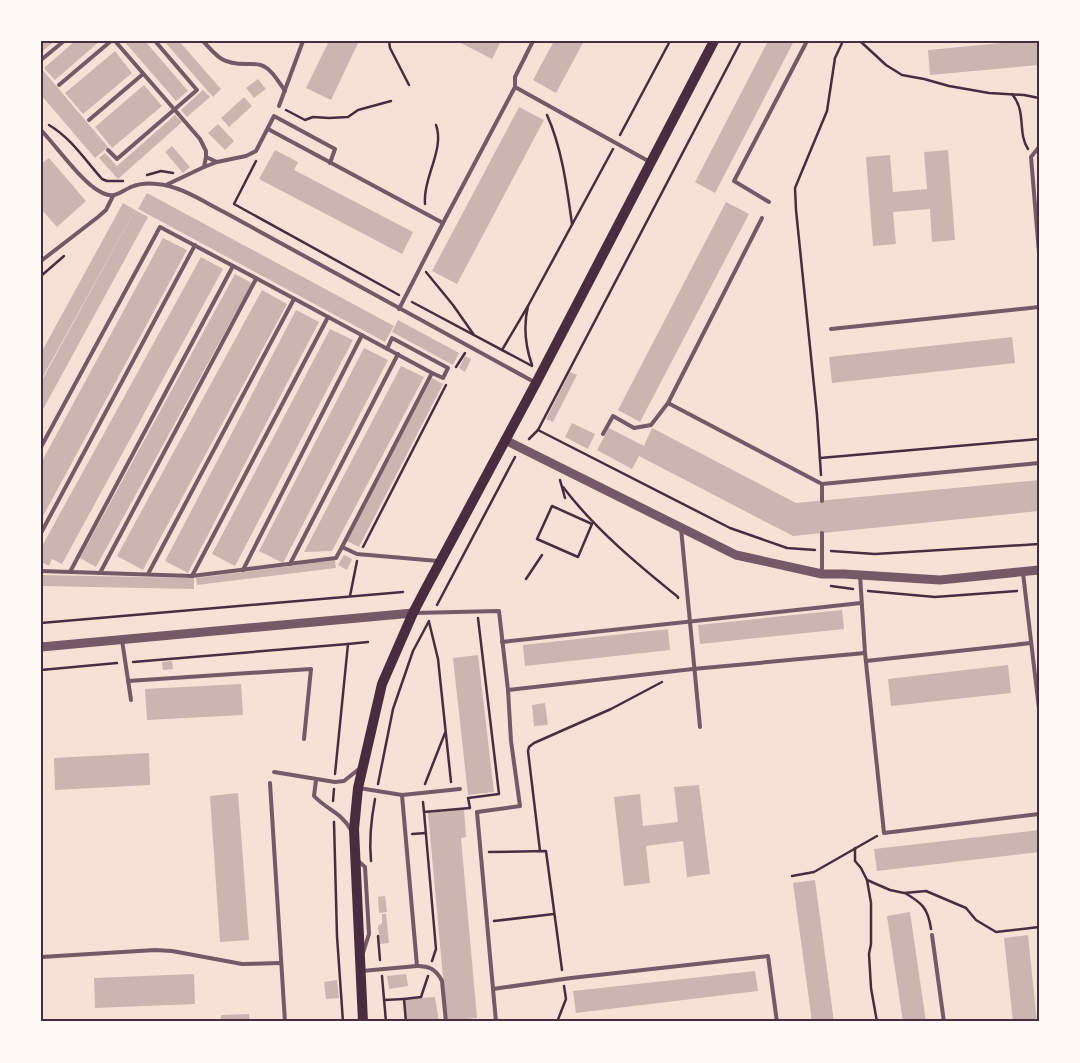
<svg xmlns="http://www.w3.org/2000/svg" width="1080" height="1063" font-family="'Noto Serif',serif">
  <rect width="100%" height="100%" fill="#f7e1d7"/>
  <g fill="#ccb4b1">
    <polygon points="41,41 55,41 41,52"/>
    <polygon points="75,41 100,41 55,80 44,68"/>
    <polygon points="124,41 145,41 188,91 176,101"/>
    <polygon points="164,41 179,41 221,89 213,97"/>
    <polygon points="329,41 359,41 331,100 306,88"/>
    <polygon points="457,41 501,41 492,59"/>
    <polygon points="554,41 584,41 556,93 533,80"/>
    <polygon points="768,41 794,41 715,193 695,182"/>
    <polygon points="1022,41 1039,41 1039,65 930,75 928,50"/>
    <polygon points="115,51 132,73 83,114 65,93"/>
    <polygon points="41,68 108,147 95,158 41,95"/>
    <polygon points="258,79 266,89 254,98 246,88"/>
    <polygon points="144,85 162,106 112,148 95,127"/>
    <polygon points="203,90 210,97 187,117 181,110"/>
    <polygon points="244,97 252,106 229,127 221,118"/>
    <polygon points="519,107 544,120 457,284 432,271"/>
    <polygon points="175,115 182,122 118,179 99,158 105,153 117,166"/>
    <polygon points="218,124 234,141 225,150 208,133"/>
    <polygon points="172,146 190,167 183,173 165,152"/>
    <polygon points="275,150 298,162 294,170 413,232 402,254 259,179"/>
    <polygon points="948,150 955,240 932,242 930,209 893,212 896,244 873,246 866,157 890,155 893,192 927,189 924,152"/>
    <polygon points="49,158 86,201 57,227 41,209 41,164"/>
    <polygon points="147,193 394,326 385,342 138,209"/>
    <polygon points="726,202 749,214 640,422 618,410"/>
    <polygon points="123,203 135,210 41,380 41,353"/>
    <polygon points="135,210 148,217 41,413 41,382"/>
    <polygon points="163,238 187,250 41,520 41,463"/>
    <polygon points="201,257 223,269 62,564 52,559 49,566 41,562 41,548"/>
    <polygon points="235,274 252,283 96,567 80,558"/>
    <polygon points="262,290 287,304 143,570 117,556"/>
    <polygon points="296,310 319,322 188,573 165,561"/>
    <polygon points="398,320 459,353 453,365 392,332"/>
    <polygon points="330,329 353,340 235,566 212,554"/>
    <polygon points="1012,337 1015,363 832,383 829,357"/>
    <polygon points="364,348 388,360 283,563 259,551"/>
    <polygon points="465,356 471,359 465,372 459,368"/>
    <polygon points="401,366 424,377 332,551 304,552"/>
    <polygon points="570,372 577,375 553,422 546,419"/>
    <polygon points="432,378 443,384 359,547 347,541"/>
    <polygon points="572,423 595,434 588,449 565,437"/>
    <polygon points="609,428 644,446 652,428 796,503 1039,480 1039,511 793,536 639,456 632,469 597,450"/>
    <polygon points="344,555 352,559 347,570 338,565"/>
    <polygon points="335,560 336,568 197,585 196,578"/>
    <polygon points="41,575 194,578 194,589 41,586"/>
    <polygon points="842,610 844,629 700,644 698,625"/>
    <polygon points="668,629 670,650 525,666 523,645"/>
    <polygon points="478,655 494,792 468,795 453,658"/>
    <polygon points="172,661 173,669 163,670 162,662"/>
    <polygon points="1008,665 1011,693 891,706 888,679"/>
    <polygon points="241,684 243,715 147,720 145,689"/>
    <polygon points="545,703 548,725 534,726 532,705"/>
    <polygon points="149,753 150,785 55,790 54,758"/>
    <polygon points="699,785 710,874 687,877 683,841 646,846 650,883 624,886 614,797 640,794 643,826 678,822 674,787"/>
    <polygon points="238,793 249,940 220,942 210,796"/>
    <polygon points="464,809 466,837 461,838 477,1018 447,1021 428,813"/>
    <polygon points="1039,830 1039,852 877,871 874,849"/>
    <polygon points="815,880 834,1022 812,1022 793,883"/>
    <polygon points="385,896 387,912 379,913 378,897"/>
    <polygon points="910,912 926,1022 903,1022 887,916"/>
    <polygon points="382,914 386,914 389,943 380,944 378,926 382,923"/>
    <polygon points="1028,935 1037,1022 1013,1022 1004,938"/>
    <polygon points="755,971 758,991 576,1013 573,991"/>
    <polygon points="194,974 195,1004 95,1008 94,978"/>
    <polygon points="406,974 408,986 389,989 387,976"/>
    <polygon points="337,980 339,998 326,999 324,982"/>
    <polygon points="435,997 439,1022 406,1022 404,999"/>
    <polygon points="249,1014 250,1022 221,1022 221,1015"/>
  </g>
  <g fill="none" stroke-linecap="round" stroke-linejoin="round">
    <g stroke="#4a2c40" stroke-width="2.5">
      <polyline points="389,41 390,48 409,85"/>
      <polyline points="741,41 538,430 730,528 787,548 815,550"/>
      <polyline points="860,41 886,65 902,75 924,79 949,86 989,93 1024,95 1039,98"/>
      <path d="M1012,94C1027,112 1017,132 1028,149"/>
      <polyline points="286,110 305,120 313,117 329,118 348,117 358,110 391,101"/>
      <path d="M547,115C562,148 567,188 572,224"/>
      <path d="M49,125C71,138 85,160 102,179L107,181H123"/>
      <polyline points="620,135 670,41"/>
      <polyline points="256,161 234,204 399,295"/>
      <polyline points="147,175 161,171 173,173"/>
      <path d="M425,204C423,177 445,149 436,125"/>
      <polyline points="426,272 453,305 474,335"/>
      <polyline points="41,276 64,256"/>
      <polyline points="412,302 532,366"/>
      <polyline points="528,306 613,149"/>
      <path d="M502,350L528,306C523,327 525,345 532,365"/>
      <polyline points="456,367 465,353"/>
      <polyline points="529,439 538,430"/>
      <polyline points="820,458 1039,439"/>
      <polyline points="821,475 817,415 796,210 795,188 827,111 835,58 843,41"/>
      <polyline points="560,480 565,498"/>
      <path d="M563,487C595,529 637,564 678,597V598"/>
      <polygon points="552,506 592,524 578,557 537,539"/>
      <polyline points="363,547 446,385"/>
      <polyline points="831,551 875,554 1039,544"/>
      <polyline points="526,579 542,555"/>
      <polyline points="831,586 853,589"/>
      <polyline points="868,591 935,597 1017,591"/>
      <polyline points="350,596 357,561"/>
      <polyline points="437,605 515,457"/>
      <polyline points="429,622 438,659 451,782"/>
      <polyline points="41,623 403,592"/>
      <polyline points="133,662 348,644"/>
      <polyline points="41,670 117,663"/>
      <polyline points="335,774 348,644 368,642"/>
      <polyline points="378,784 393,709 413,651 429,621"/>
      <polyline points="425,784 445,733"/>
      <polyline points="333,801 334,789"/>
      <polyline points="423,802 424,812"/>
      <polyline points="334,822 337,936 343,1022"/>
      <polyline points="412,834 426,833"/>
      <polyline points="855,848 855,861 861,868 867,880 890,890 904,893 926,891 966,908 976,920 996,932 1039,927"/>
      <polyline points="540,851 528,751 529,747 534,743 611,709 662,682"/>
      <polyline points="489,852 546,851 562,970"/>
      <path d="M371,861C369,840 371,820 375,799"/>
      <polyline points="792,876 814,872 877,836"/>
      <polyline points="867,880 871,903 871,944 869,954 871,988 877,1022"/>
      <path d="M905,893C922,903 928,908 931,929"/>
      <polyline points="494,921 554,914"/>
      <polyline points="378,936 380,960"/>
      <polyline points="432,961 436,949 424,812 470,808 468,798 499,794 478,618"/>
      <polyline points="382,976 386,1022"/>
      <polyline points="384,1000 404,999"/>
      <polyline points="406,1022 404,999 421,997 428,976"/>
      <polyline points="557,1022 566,999 564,986"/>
      <polyline points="758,1022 769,1021"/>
    </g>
    <g stroke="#755966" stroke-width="4">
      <polyline points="115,41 200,139 206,151 206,157 217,162 246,156 256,151 274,116 335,149 330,163"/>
      <path d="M203,41C218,58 223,64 246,64C253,64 259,63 265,67C273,71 280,84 285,91"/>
      <polyline points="41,60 64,41"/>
      <polyline points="59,85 111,41"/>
      <polyline points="515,87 650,162"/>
      <polyline points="279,106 303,41"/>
      <polyline points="89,120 143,74"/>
      <polyline points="268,129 443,223"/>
      <path d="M41,130C56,146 81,181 99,191C114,200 118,193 131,187C138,184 149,183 157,184C181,186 204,202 224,212L536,383"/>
      <polyline points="1039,147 1031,157 1039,253"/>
      <polyline points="108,150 117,159 197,90 155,41"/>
      <polyline points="204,167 217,162"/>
      <polyline points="166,185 204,167 206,157"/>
      <polyline points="769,202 734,181 807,41"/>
      <polyline points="41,261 98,217 106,210 113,196"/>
      <polyline points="399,309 443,223 515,87 515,77 533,41"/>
      <polyline points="831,329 1039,307"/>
      <polyline points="668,403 822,484 1039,463"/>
      <polyline points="603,434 613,416 634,428 651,425 668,403 762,218"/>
      <path d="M41,447L160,227C251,275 341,324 432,373L443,378L448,368L392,338L387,349"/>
      <polyline points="822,484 822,501"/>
      <polyline points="681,528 700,727"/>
      <polyline points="41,533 195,245"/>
      <polyline points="822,533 822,573"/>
      <polyline points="342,547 432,373"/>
      <polyline points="290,564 398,354"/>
      <polyline points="243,570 362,335"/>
      <polyline points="41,571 192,576 336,558 342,547 357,554 438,561"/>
      <polyline points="70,572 233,266"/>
      <polyline points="100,573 256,279"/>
      <polyline points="1023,573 1039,709"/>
      <polyline points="148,574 294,299"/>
      <polyline points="192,576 328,317"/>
      <polyline points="414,613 499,611 508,690 511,741 520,806 477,812 493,989"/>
      <polyline points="122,640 131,700"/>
      <polyline points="502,642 861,603"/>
      <polyline points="865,653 884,833 1039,814"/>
      <polyline points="866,661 1031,643"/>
      <polyline points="128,681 311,669 304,739"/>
      <polyline points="508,690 693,669 865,653 860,575"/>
      <polyline points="274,772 335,782 344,781 359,769"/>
      <path d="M316,780L314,796C327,810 341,812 351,830"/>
      <polyline points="270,783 285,1022"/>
      <polyline points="359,788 402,795 417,966 362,971"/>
      <polyline points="402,795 460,789"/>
      <polyline points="357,860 365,867 369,934 363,953"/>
      <polyline points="932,935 944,1022"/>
      <polyline points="41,957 155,950 172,951 242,964 281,963"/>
      <path d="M417,966C429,966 436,969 442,981L446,1022"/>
      <polyline points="496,1022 493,989 571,978 768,956 777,1022"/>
    </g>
    <g stroke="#755966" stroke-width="9">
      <polyline points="505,440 736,555 822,574 844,574 940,580 1039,570"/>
      <polyline points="41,647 413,613"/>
    </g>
    <polyline stroke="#4a2c40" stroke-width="10" points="363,1022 354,829 358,788 382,684 413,613 425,590 536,383 714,41"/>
  </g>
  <rect width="1080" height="1063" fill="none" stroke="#fffaf5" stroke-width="85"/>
  <rect x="42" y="42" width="996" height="978" fill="none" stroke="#4a2c40" stroke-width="2"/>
</svg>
